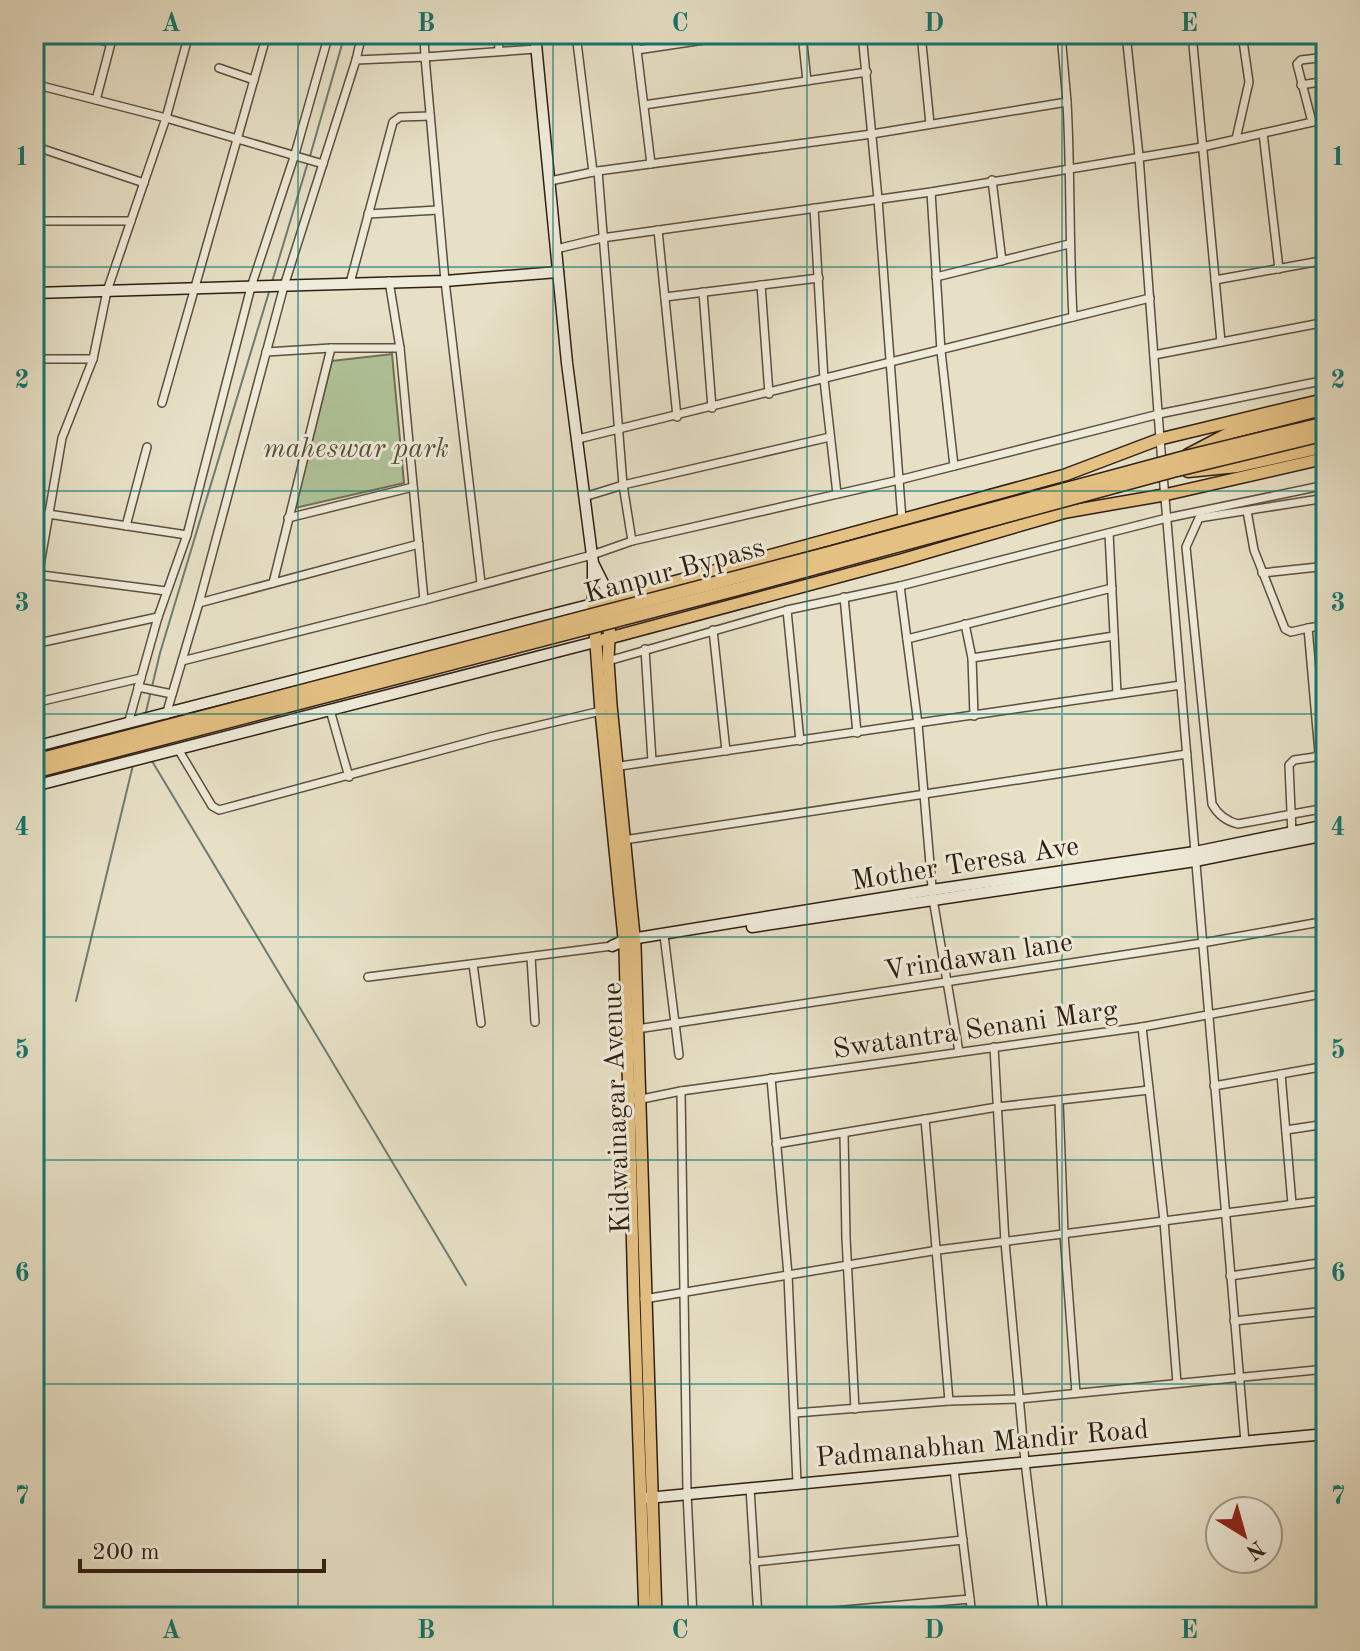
<svg xmlns="http://www.w3.org/2000/svg" width="1360" height="1651" font-family="'Old Standard TT',serif">
  <rect width="100%" height="100%" fill="#e7e0c6"/>
  <filter id="stains"><feTurbulence type="fractalNoise" baseFrequency=".0025" numOctaves="4"/><feColorMatrix values="0 0 0 0 .2 0 0 0 0 .09 0 0 0 0 .02 0 0 0 .5 -.17"/></filter>
  <radialGradient id="worn" r=".72"><stop offset=".6" stop-color="#630" stop-opacity="0"/><stop offset="1" stop-color="#630" stop-opacity=".3"/></radialGradient>
  <polygon fill="#b0c399" stroke="#707056" stroke-width="2" points="392,354 404,483 295,508 332,361"/>
  <g fill="none" stroke-linecap="round" stroke-linejoin="round">
    <g stroke="#6d7d72" stroke-width="2">
      <polyline points="310,156 345,34"/>
      <polyline points="272,282 308,162"/>
      <polyline points="145,716 160,653 269,292"/>
      <polyline points="152,761 466,1285"/>
      <polyline points="76,1001 133,765"/>
    </g>
    <g stroke="#5d4e3f" stroke-width="10">
      <g id="street">
        <polyline points="78,34 111,43 96,100"/>
        <polyline points="424,34 425,57 536,49"/>
        <polyline points="498,34 499,51"/>
        <polyline points="576,34 593,172"/>
        <polyline points="635,34 651,164"/>
        <polyline points="802,34 807,81"/>
        <polyline points="862,34 878,199 902,520"/>
        <polyline points="921,34 930,124"/>
        <polyline points="1126,34 1139,156 1160,439 1245,1442"/>
        <polyline points="1192,34 1221,342"/>
        <polyline points="637,50 744,34"/>
        <polyline points="356,60 362,34"/>
        <polyline points="219,68 254,80"/>
        <polyline points="34,84 166,118 323,164"/>
        <polyline points="1301,85 1326,81"/>
        <path d="M1067,102C1071,174 1069,245 1073,317"/>
        <polyline points="644,105 867,72"/>
        <polyline points="1312,122 1297,64 1301,60 1326,57"/>
        <polyline points="1263,133 1279,269"/>
        <polyline points="1236,139 1249,82 1242,34"/>
        <polyline points="34,146 144,183"/>
        <polyline points="598,171 623,485 632,541"/>
        <polyline points="992,180 1002,261"/>
        <polyline points="550,181 598,171 872,134 1067,102 1061,34"/>
        <polyline points="931,192 941,351 954,466"/>
        <polyline points="814,208 824,380 837,494"/>
        <polyline points="368,214 438,210"/>
        <polyline points="34,221 131,221"/>
        <polyline points="658,230 677,417"/>
        <polyline points="556,249 602,238 931,192 1202,147 1326,119"/>
        <polyline points="936,277 1069,244"/>
        <polyline points="1215,280 1326,260"/>
        <polyline points="389,281 400,348 424,600 592,555 632,541 899,480 1159,414 1326,380"/>
        <polyline points="350,283 393,122 400,117 430,116"/>
        <polyline points="761,285 769,394"/>
        <polyline points="703,292 712,408"/>
        <polyline points="665,297 819,278"/>
        <polyline points="266,352 331,348"/>
        <polyline points="1154,355 1326,322"/>
        <polyline points="34,359 93,359"/>
        <polyline points="162,403 267,34"/>
        <polyline points="578,439 1150,298"/>
        <polyline points="584,497 623,485 830,437"/>
        <path d="M1326,498L1199,518L1186,547L1212,804C1218,815 1226,821 1238,824L1326,808"/>
        <polyline points="1247,511 1254,550 1285,629 1291,632 1308,628 1319,753 1315,757 1294,760 1289,765 1292,834"/>
        <polyline points="48,514 187,535"/>
        <polyline points="288,518 413,487"/>
        <polyline points="126,526 147,447"/>
        <polyline points="1109,533 1117,694"/>
        <polyline points="1262,573 1318,567 1326,575"/>
        <polyline points="34,574 166,591"/>
        <polyline points="273,583 331,348 400,348"/>
        <polyline points="900,586 918,724 933,899 959,1052"/>
        <polyline points="844,597 857,733"/>
        <polyline points="34,600 62,438 93,359 107,291 166,118 189,34"/>
        <polyline points="199,603 419,544"/>
        <polyline points="965,624 972,658"/>
        <polyline points="1308,628 1326,625"/>
        <polyline points="713,630 726,751"/>
        <polyline points="907,639 1112,588"/>
        <polyline points="34,644 158,617"/>
        <polyline points="645,649 652,761"/>
        <polyline points="182,661 424,600"/>
        <polyline points="608,661 787,610"/>
        <polyline points="138,687 172,694"/>
        <polyline points="34,703 141,678"/>
        <polyline points="330,710 349,777"/>
        <polyline points="166,715 199,603 284,286 356,60 425,57 445,281 481,583"/>
        <polyline points="974,716 972,658 1114,636"/>
        <polyline points="128,724 158,617 187,535 251,287 295,154 329,34"/>
        <polyline points="800,741 787,610 900,586 1167,518 1326,485"/>
        <polyline points="178,749 212,806 219,810 490,737 601,711"/>
        <polyline points="613,767 1181,685"/>
        <polyline points="624,840 1187,754"/>
        <polyline points="1322,922 1326,966"/>
        <polyline points="664,935 679,1055"/>
        <polyline points="531,957 535,1022"/>
        <polyline points="473,964 481,1023"/>
        <polyline points="368,977 612,946"/>
        <polyline points="1142,1027 1164,1221 1177,1383"/>
        <polyline points="637,1029 1202,943 1326,921"/>
        <polyline points="994,1047 1005,1242 1025,1462 1044,1617"/>
        <polyline points="1281,1074 1292,1204"/>
        <polyline points="771,1078 788,1275 797,1483"/>
        <polyline points="1214,1086 1326,1066"/>
        <polyline points="681,1091 687,1493 693,1617"/>
        <polyline points="637,1100 681,1091 1142,1027 1326,993"/>
        <polyline points="1059,1101 1064,1234 1076,1393"/>
        <polyline points="925,1119 949,1401"/>
        <polyline points="1286,1130 1326,1124"/>
        <polyline points="844,1133 846,1238 855,1409"/>
        <polyline points="776,1144 997,1107 1149,1090"/>
        <polyline points="1230,1276 1326,1262"/>
        <polyline points="644,1299 938,1250 1326,1200"/>
        <polyline points="1234,1321 1326,1311"/>
        <polyline points="795,1413 949,1401 1019,1399 1326,1369"/>
        <polyline points="750,1488 758,1617"/>
        <polyline points="754,1562 963,1540"/>
        <polyline points="970,1599 972,1617"/>
        <polyline points="817,1617 822,1612 970,1599 954,1469"/>
      </g>
    </g>
    <g stroke="#2f1e12" stroke-width="13">
      <g id="secondary">
        <polyline points="34,293 445,281 558,272"/>
        <polyline points="594,565 611,599"/>
        <polyline points="34,747 593,604 593,563 567,363 535,34"/>
        <polyline points="34,786 595,642"/>
        <polyline points="752,927 1195,861 1326,835"/>
        <polyline points="612,946 625,940 932,890 1195,852 1326,825"/>
        <polyline points="647,1498 1326,1434"/>
      </g>
    </g>
    <g stroke="#2f1e12" stroke-width="14">
      <g id="primary">
        <polyline points="610,615 608,661 611,705 635,946 656,1617"/>
        <polyline points="602,640 901,560 1066,512 1164,495 1326,458"/>
        <polyline points="645,1617 634,1300 625,948 601,711 593,604 1065,475 1160,439 1326,399"/>
      </g>
    </g>
    <g stroke="#2f1e12" stroke-width="15">
      <g id="highway">
        <polyline points="1188,455 1232,432 1326,408"/>
        <polyline points="1188,471 1237,466 1326,446"/>
      </g>
    </g>
    <use href="#street" stroke="#efebda" stroke-width="7"/>
    <use href="#secondary" stroke="#efebda" stroke-width="10"/>
    <use href="#primary" stroke="#e4c083" stroke-width="11"/>
    <use href="#highway" stroke="#e4c083" stroke-width="12"/>
    <g stroke="#2f1e12" stroke-width="15" stroke-linecap="butt">
      <g id="highway-bridge">
        <polyline points="34,761 829,553 1185,457 1326,423"/>
        <polyline points="34,772 738,589 1173,471 1326,434"/>
      </g>
    </g>
    <use href="#highway-bridge" stroke="#e4c083" stroke-width="12"/>
  </g>
  <path fill="none" stroke="#0f766e" stroke-width="2" stroke-opacity="0.55" d="M298,34V1617M553,34V1617M807,34V1617M1062,34V1617M34,267H1326M34,491H1326M34,714H1326M34,937H1326M34,1160H1326M34,1384H1326"/>
  <g text-anchor="middle" stroke-width="6" stroke-linejoin="round" paint-order="stroke">
    <g font-size="28" font-style="italic" fill="#56503a" stroke="#efebda">
      <text x="356" y="457">maheswar park</text>
    </g>
    <g font-size="28" fill="#2f1e12" stroke="#efebda">
      <text transform="translate(674 569) rotate(-15)" y="10">Kanpur Bypass</text>
      <text transform="translate(965 862) rotate(-9)" y="10">Mother Teresa Ave</text>
      <text transform="translate(978 955) rotate(-9)" y="10">Vrindawan lane</text>
      <text transform="translate(975 1028) rotate(-8)" y="10">Swatantra Senani Marg</text>
      <text transform="translate(615 1108) rotate(-92)" y="10">Kidwainagar Avenue</text>
      <text transform="translate(982 1442) rotate(-5)" y="10">Padmanabhan Mandir Road</text>
    </g>
  </g>
  <rect width="1360" height="1651" fill="none" stroke="#e7e0c6" stroke-width="88"/>
  <g transform="translate(1244 1535) rotate(143)"><circle r="38" fill="#efebda" stroke="#a2998a" stroke-width="2"/>
  <path d="M0-6L14 30L0 20L-14 30Z" fill="#8f2418"/>
  <text y="-12" font-size="22" font-weight="bold" text-anchor="middle" fill="#2f1e12">N</text>
  </g>
  <path d="M80 1559v12h244v-12" fill="none" stroke="#2f1e12" stroke-width="4"/>
  <text x="92" y="1559" font-size="24" fill="#2f1e12" stroke="#efebda" stroke-width="6" paint-order="stroke">200 m</text>
  <rect x="44" y="44" width="1272" height="1563" fill="none" stroke="#0f766e" stroke-width="3"/>
  <g font-size="26" text-anchor="middle" font-weight="bold" fill="#0f766e">
    <text x="171" y="31">A</text>
    <text x="426" y="31">B</text>
    <text x="680" y="31">C</text>
    <text x="934" y="31">D</text>
    <text x="1189" y="31">E</text>
    <text x="22" y="165">1</text>
    <text x="1338" y="165">1</text>
    <text x="22" y="388">2</text>
    <text x="1338" y="388">2</text>
    <text x="22" y="611">3</text>
    <text x="1338" y="611">3</text>
    <text x="22" y="835">4</text>
    <text x="1338" y="835">4</text>
    <text x="22" y="1058">5</text>
    <text x="1338" y="1058">5</text>
    <text x="22" y="1281">6</text>
    <text x="1338" y="1281">6</text>
    <text x="22" y="1504">7</text>
    <text x="1338" y="1504">7</text>
    <text x="171" y="1638">A</text>
    <text x="426" y="1638">B</text>
    <text x="680" y="1638">C</text>
    <text x="934" y="1638">D</text>
    <text x="1189" y="1638">E</text>
  </g>
  <rect width="100%" height="100%" filter="url(#stains)"/>
  <rect width="100%" height="100%" fill="url(#worn)"/>
</svg>
